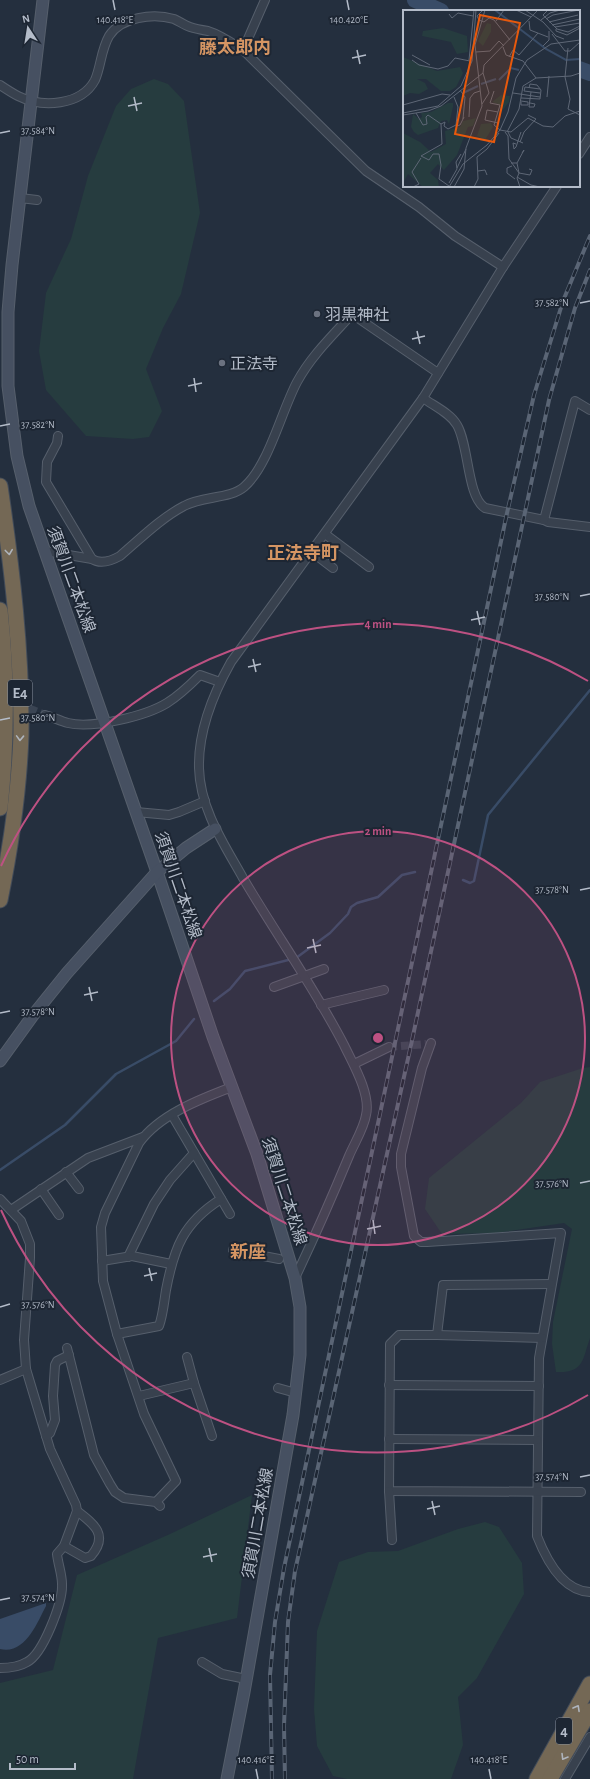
<svg xmlns="http://www.w3.org/2000/svg" width="590" height="1779" font-family="'Alegreya Sans','Noto Sans JP',sans-serif">
  <rect width="100%" height="100%" fill="#242f3e"/>
  <g fill="#263c3f">
    <polygon points="154,79 168,84 184,101 200,213 181,294 163,328 146,369 162,411 149,437 133,439 86,436 46,390 39,351 46,293 71,239 88,176 116,106 131,89"/>
    <path d="M590,1067V1338C582,1361 584,1373 556,1372L552,1344L553,1322L572,1229L564,1223L496,1233L442,1234L425,1209L429,1178L521,1103L540,1082L583,1068Z"/>
    <polygon points="252,1495 237,1618 158,1638 133,1779 0,1779 0,1683 53,1670 77,1575 170,1534"/>
    <polygon points="485,1522 499,1527 522,1563 524,1594 477,1678 458,1697 463,1745 451,1779 347,1779 333,1776 317,1746 314,1709 317,1631 339,1562 368,1552 398,1551 458,1529"/>
  </g>
  <path fill="#394c67" d="M46,1603V1606C37,1623 25,1655 0,1649V1619Z"/>
  <g fill="none" stroke-linecap="round" stroke-linejoin="round">
    <g stroke="#394c67" stroke-width="2.5">
      <polyline points="463,880 470,883 474,881 488,815 590,690"/>
      <polyline points="214,1001 230,989 245,971 296,958 330,933 348,914 351,907 357,903 378,897 402,875 415,872"/>
      <polyline points="0,1170 65,1125 116,1074 176,1041 194,1019"/>
    </g>
    <g stroke="#394c67" stroke-width="16">
      <polyline points="415,0 441,11"/>
      <polyline points="579,69 590,73"/>
    </g>
    <g stroke="#3a4453" stroke-width="8" stroke-dasharray="8 4" stroke-linecap="butt">
      <polyline points="18,704 45,715"/>
      <polyline points="389,1047 426,1044"/>
    </g>
    <g stroke="#565f6c" stroke-width="10">
      <g id="street">
        <polyline points="243,50 265,0"/>
        <path d="M0,85C6,89 12,93 18,96C42,108 81,106 95,80C101,66 101,50 109,36C121,17 153,13 174,19C179,21 184,25 190,27C196,29 202,30 208,31C221,35 232,43 243,50L366,171L419,207L455,236L503,267"/>
        <polyline points="579,154 590,137"/>
        <polyline points="20,198 37,200"/>
        <path d="M423,398C434,406 450,413 457,425C469,445 467,497 485,508L544,520L548,522L590,527"/>
        <polyline points="58,436 57,443 47,462 46,482 92,559"/>
        <polyline points="544,520 575,401 590,410"/>
        <polyline points="325,534 369,567"/>
        <path d="M45,551L92,559C101,565 111,561 120,556C140,539 161,518 184,506C202,496 230,499 244,487C269,465 281,412 297,382C311,356 333,335 352,314L438,373"/>
        <polyline points="312,552 333,568"/>
        <path d="M45,715C53,717 60,721 68,723C92,729 146,716 167,703C180,695 190,685 200,675L220,682"/>
        <polyline points="136,812 169,815 179,812 205,801"/>
        <polyline points="274,987 324,969"/>
        <polyline points="321,1005 384,990"/>
        <path d="M431,1043L422,1068L401,1154V1167L414,1236L421,1242H427L561,1233L539,1358L537,1536C546,1559 562,1591 590,1592"/>
        <polyline points="354,1064 389,1047"/>
        <polyline points="172,1115 230,1214"/>
        <polyline points="66,1172 79,1189"/>
        <polyline points="41,1189 59,1215"/>
        <path d="M0,1199L21,1221L30,1244V1258L24,1340L26,1369L50,1449L76,1505L77,1511L64,1546L57,1554C58,1564 62,1574 62,1584C63,1602 43,1654 27,1662C19,1667 9,1668 0,1668"/>
        <polyline points="11,1210 88,1158 143,1137"/>
        <polyline points="233,1250 279,1259"/>
        <polyline points="128,1257 154,1204 170,1180 194,1153"/>
        <polyline points="102,1261 132,1256 171,1264"/>
        <path d="M295,1278C314,1238 332,1197 349,1156C354,1144 364,1128 366,1115C371,1094 353,1064 344,1045C314,987 276,934 243,878C224,844 200,809 199,768C198,730 213,694 231,662L423,398L503,267L557,186"/>
        <path d="M117,1334L159,1326C163,1315 164,1302 166,1290C174,1248 183,1223 221,1199"/>
        <polyline points="437,1335 443,1285 551,1284"/>
        <polyline points="542,1338 437,1335 399,1335 390,1344 389,1491 581,1492"/>
        <polyline points="67,1348 94,1455 110,1484 115,1492 124,1498 156,1502 160,1506"/>
        <polyline points="187,1357 194,1383 212,1436"/>
        <polyline points="0,1380 26,1369"/>
        <polyline points="389,1385 539,1386"/>
        <polyline points="278,1388 296,1393"/>
        <polyline points="139,1396 194,1383"/>
        <polyline points="46,1436 50,1433 55,1420 53,1396 55,1365 57,1361 69,1355"/>
        <polyline points="389,1439 537,1440"/>
        <polyline points="389,1491 392,1540"/>
        <path d="M156,1502L176,1481L144,1414L117,1334L103,1281L101,1227L105,1213L139,1143C159,1115 200,1099 232,1087"/>
        <path d="M64,1546L85,1558L91,1556C109,1535 94,1524 77,1511"/>
        <polyline points="202,1662 222,1674 246,1679"/>
        <polyline points="565,1779 590,1737"/>
      </g>
    </g>
    <g stroke="#565f6c" stroke-width="13">
      <g id="secondary">
        <polyline points="43,0 12,265 8,312 8,386 17,456 29,506 157,872 213,1037 257,1154 295,1278 300,1307 300,1355 293,1415 244,1692 227,1779"/>
        <polyline points="0,1061 34,1014 67,973 157,872 186,848 215,829"/>
      </g>
    </g>
    <g stroke="#434c59" stroke-width="17">
      <g id="highway">
        <path d="M0,486C12,568 22,652 21,735C19,791 11,846 0,900"/>
        <path d="M0,610C7,675 7,742 0,808"/>
        <polyline points="537,1779 590,1684"/>
        <polyline points="550,1779 590,1711"/>
      </g>
    </g>
    <use href="#street" stroke="#38414e" stroke-width="8"/>
    <use href="#secondary" stroke="#465061" stroke-width="11"/>
    <use href="#highway" stroke="#746855" stroke-width="15"/>
    <g stroke="#5a6575" stroke-width="4">
      <g id="rail">
        <polyline points="272,1779 270,1675 275,1622 284,1568 507,513 534,395 563,301 590,236"/>
        <polyline points="285,1779 284,1726 288,1622 295,1571 411,1045 549,400 575,308 590,270"/>
      </g>
    </g>
    <use href="#rail" stroke="#1d2633" stroke-width="2.5" stroke-dasharray="8" stroke-linecap="butt"/>
  </g>
  <defs><path id="oneway-chevron" d="M-2-3.5L2.5 0L-2 3.5" fill="none" stroke-width="1.6" stroke-linecap="round" stroke-linejoin="round"/></defs>
  <g stroke="#aeb4bd">
    <use href="#oneway-chevron" transform="translate(9 552) rotate(83)"/>
    <use href="#oneway-chevron" transform="translate(20 738) rotate(92)"/>
    <use href="#oneway-chevron" transform="translate(577 1708) rotate(-61)"/>
    <use href="#oneway-chevron" transform="translate(564 1757) rotate(121)"/>
  </g>
  <path fill="none" stroke="#b4bcc9" stroke-width="1.5" d="M113,0L115,10M347,0L349,10M357,50L360,64M352,58L366,55M134,97L137,111M128,106L142,103M0,133L10,131M580,303L590,301M417,331L420,344M412,339L425,336M194,378L196,392M188,386L202,383M0,426L10,424M580,596L590,594M477,611L480,625M471,620L485,617M253,659L256,672M248,667L261,664M0,720L10,718M580,890L590,888M313,939L316,953M307,948L321,945M89,987L92,1001M84,995L98,992M0,1013L10,1011M580,1183L590,1181M373,1220L375,1234M367,1229L381,1226M149,1268L152,1281M144,1276L157,1273M0,1307L10,1304M580,1477L590,1475M432,1501L435,1515M427,1509L440,1506M209,1548L212,1562M203,1557L217,1554M0,1600L10,1598M256,1769L258,1779M489,1769L491,1779"/>
  <circle cx="378" cy="1038" r="207" fill="#bd5182" fill-opacity=".12"/>
  <g fill="none" stroke="#bd5182" stroke-width="2">
    <circle cx="378" cy="1038" r="207"/>
    <path d="M588 1395A414 414 0 0 1 1 1210M1 866A414 414 0 0 1 588 681"/>
  </g>
  <g fill="#6b7280" stroke="#1d2633" stroke-width="1.5">
    <circle cx="317" cy="314" r="4"/>
    <circle cx="222" cy="363" r="4"/>
  </g>
  <g text-anchor="middle" stroke-width="4" stroke-linejoin="round" paint-order="stroke">
    <g fill="#1d2633" stroke="#878f9c" stroke-width="1">
      <rect x="8" y="680" width="24" height="26" rx="3"/>
      <rect x="556" y="1718" width="16" height="26" rx="3"/>
    </g>
    <g font-size="15" font-weight="bold" fill="#b4bcc9">
      <text x="20" y="698">E4</text>
      <text x="564" y="1736">4</text>
    </g>
    <g font-size="16" fill="#b4bcc9" stroke="#1d2633" text-anchor="start">
      <text x="325" y="320">羽黒神社</text>
      <text x="230" y="369">正法寺</text>
    </g>
    <g font-size="16" fill="#b4bcc9" stroke="#1d2633">
      <text transform="translate(72 579) rotate(70)" y="6">須賀川二本松線</text>
      <text transform="translate(179 885) rotate(71)" y="6">須賀川二本松線</text>
      <text transform="translate(285 1191) rotate(72)" y="6">須賀川二本松線</text>
      <text transform="translate(257 1523) rotate(-80)" y="6">須賀川二本松線</text>
    </g>
    <g font-size="18" font-weight="bold" fill="#d59563" stroke="#1d2633">
      <text x="235" y="53">藤太郎内</text>
      <text x="303" y="559">正法寺町</text>
      <text x="248" y="1258">新座</text>
    </g>
  </g>
  <g transform="translate(403 10)">
    <rect width="177" height="177" fill="#242f3e"/>
    <path d="M84,13L88,14V22L80,36L75,31ZM40,18L64,26L65,42L54,44L48,32L19,26L20,21ZM0,47L34,61L57,57L60,63L53,77L47,81H38L23,69H14L22,73L25,79L16,84L7,83L0,86ZM98,85L107,86L106,92L96,105L98,95L89,92ZM45,93H50V97L46,114L44,110L38,111L35,118L15,125L11,122L8,117L10,104L16,109L19,107L18,103L28,102ZM73,108L70,116L65,117L54,145L41,160L35,154L27,163L35,170L36,177H20L5,164L0,173V123L17,132L28,142L43,134L42,121L57,117L60,111ZM78,114L88,113L90,117L82,130L74,126Z" fill="#263c3f"/>
    <path fill="none" stroke="#394c67" stroke-width="2" d="M92,0L143,39L163,50L177,49M96,70L108,58L116,60M78,74L93,69M60,83L75,76"/>
    <path fill="none" stroke="#5e6776" stroke-width="1" d="M113,0L128,7M122,0L140,12L153,26L161,29M145,0L140,5L154,19L165,22L177,16M79,1L74,6L76,10L81,12L86,8L91,10L107,30M46,4L49,8L55,3L70,6M143,9L150,5L176,0M138,10L147,3L157,0M93,11L101,0M126,11L127,20L145,27M146,12L175,5M149,15L177,9M152,17L177,13M153,19V21L164,25L177,18M149,24L162,41H167L177,32M140,36L146,30V21M100,37L103,45L120,51L133,68M165,38L162,67L167,89L165,99L177,105M73,42L87,41L96,31L101,36M9,45L27,55M106,47L110,40L116,45L135,23M9,50L16,55L35,59L45,56L52,48L67,51M66,50L71,0M57,80L62,87L60,109M91,81L87,93L97,95L91,115L97,120L108,122L125,108L140,116L150,117L162,106L177,101M121,81L122,77L137,79M121,81L137,83M110,83L137,87M144,87L146,66M118,88L137,89L138,80L134,75L127,74L126,78M118,92V95H125V92L118,91M127,93L132,94L131,97H126L127,89L128,82M79,94L86,83L80,63L81,55L135,0M0,95L39,84L47,85M95,102L84,100L82,110L95,113M0,103L35,96L58,76L69,51L73,0M13,103L20,115L24,114L23,107L25,105L38,114L39,134L18,146L26,150L30,144H36L38,155L36,169L46,176M0,105L25,101L38,96L80,63M66,107L67,88L71,83L77,81M38,114L42,112L41,116L45,119L53,115L55,97L51,87M53,116L57,115L61,107M102,122L105,126L106,149L116,163L114,168L117,177M104,122L116,99L120,76L133,68L168,66L177,63M105,122L108,128L120,133M117,132L121,122L133,109L125,105M113,134L110,133L111,139L113,137L118,122M108,153H114L116,163L127,165L129,160L126,159M114,153L121,140L119,143M109,156L104,158V163L112,169M54,158L63,139M75,161L82,160L84,165M114,167L128,175L137,177M46,173L54,159L53,152L58,144M10,177L16,174L9,162L18,148M46,177L60,154L84,135L97,120L105,102L113,68L124,50L148,34L177,30M51,177L61,159L63,138L79,96L72,35L82,0M71,177L75,169L74,147L84,139L96,123"/>
    <path fill="#e8590c" fill-opacity="0.15" stroke="#e8590c" stroke-width="2" d="M77,5L117,13L91,132L52,124Z"/>
    <rect width="177" height="177" fill="none" stroke="#b4bcc9" stroke-width="2"/>
  </g>
  <g font-size="10" text-anchor="middle" fill="#b4bcc9" stroke="#1d2633" stroke-width="4" stroke-linejoin="round" paint-order="stroke">
    <text x="115" y="23">140.418°E</text>
    <text x="349" y="23">140.420°E</text>
    <text x="38" y="134">37.584°N</text>
    <text x="552" y="306">37.582°N</text>
    <text x="38" y="428">37.582°N</text>
    <text x="552" y="600">37.580°N</text>
    <text x="38" y="721">37.580°N</text>
    <text x="552" y="893">37.578°N</text>
    <text x="38" y="1015">37.578°N</text>
    <text x="552" y="1187">37.576°N</text>
    <text x="38" y="1308">37.576°N</text>
    <text x="552" y="1480">37.574°N</text>
    <text x="38" y="1601">37.574°N</text>
    <text x="256" y="1763">140.416°E</text>
    <text x="489" y="1763">140.418°E</text>
  </g>
  <circle cx="378" cy="1038" r="6" fill="#bd5182" stroke="#1d2633" stroke-width="2"/>
  <g font-size="12" text-anchor="middle" font-weight="bold" fill="#bd5182" stroke="#1d2633" stroke-width="4" stroke-linejoin="round" paint-order="stroke">
    <text x="378" y="628">4 min</text>
    <text x="378" y="835">2 min</text>
  </g>
  <g transform="translate(28 28) rotate(348)" stroke="#1d2633" stroke-width="3" paint-order="stroke">
  <path d="M0-3L7 15L0 10L-7 15Z" fill="#b4bcc9"/>
  <text y="-6" font-size="11" font-weight="bold" text-anchor="middle" fill="#b4bcc9">N</text>
  </g>
  <path d="M10 1763v6h65v-6" fill="none" stroke="#b4bcc9" stroke-width="2"/>
  <text x="16" y="1763" font-size="12" fill="#b4bcc9" stroke="#1d2633" stroke-width="3" paint-order="stroke">50 m</text>
</svg>
